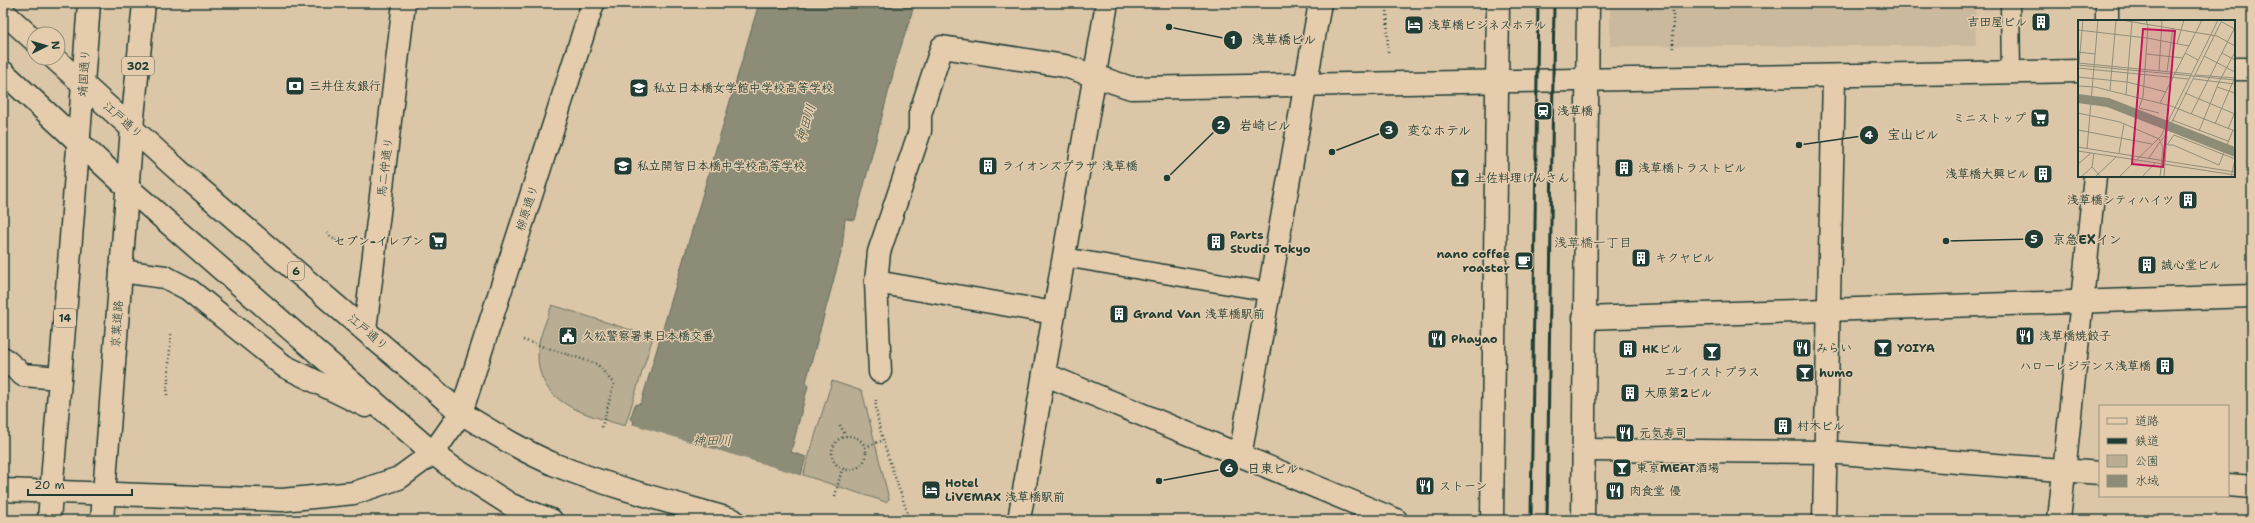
<svg xmlns="http://www.w3.org/2000/svg" width="2255" height="523" font-family="'Shantell Sans','Klee One',sans-serif">
  <rect width="100%" height="100%" fill="#dcc6a8"/>
  <filter id="ink" filterUnits="userSpaceOnUse"><feTurbulence type="fractalNoise" baseFrequency=".025" numOctaves="2"/><feDisplacementMap in="SourceGraphic" scale="8" xChannelSelector="R" yChannelSelector="G"/><feConvolveMatrix kernelMatrix="1 2 1 2 8 2 1 2 1" color-interpolation-filters="sRGB"/></filter>
  <g filter="url(#ink)">
    <polygon fill="#cbb99d" points="1610,3 1975,3 1976,46 1610,46"/>
    <g fill="#b9ad93" stroke="#6c7564">
      <path d="M552,305L653,337L625,426C586,414 536,405 538,352C538,338 547,320 552,305Z"/>
      <polygon points="832,381 862,391 889,499 886,502 803,475"/>
    </g>
    <polygon fill="#8c8c77" stroke="#606c5c" points="759,3 915,3 897,59 855,220 845,219 842,249 806,382 808,386 791,452 806,457 788,520 605,520 634,421 630,419 635,405 641,403"/>
    <polygon fill="#dcc6a8" points="631,424 803,476 790,520 603,520"/>
    <g fill="none" stroke-linecap="round" stroke-linejoin="round">
      <g stroke="#1f3d34" stroke-width="21">
        <g id="service">
          <polyline points="2010,3 2011,74"/>
          <polyline points="1064,257 1270,292"/>
        </g>
      </g>
      <g stroke="#1f3d34" stroke-width="25">
        <g id="minor">
          <polyline points="2107,21 2107,3"/>
          <polyline points="2234,69 2252,69"/>
          <polyline points="876,282 1054,313"/>
          <polyline points="1584,318 2252,296"/>
          <polyline points="365,330 404,3"/>
          <polyline points="3,358 23,375 60,378"/>
          <polyline points="880,372 876,282 879,252 920,131 920,114 942,47 1065,66 1131,88 2079,71"/>
          <polyline points="1044,374 1396,520"/>
          <polyline points="461,413 593,3"/>
          <polyline points="1583,450 1826,452 2100,473"/>
          <polyline points="1240,456 1320,3"/>
          <polyline points="2228,485 2252,487"/>
          <polyline points="1019,520 1107,3"/>
          <polyline points="1492,520 1498,3"/>
          <polyline points="1583,520 1588,3"/>
          <polyline points="1824,520 1834,77"/>
          <polyline points="2059,520 2095,176"/>
        </g>
      </g>
      <g stroke="#1f3d34" stroke-width="25">
        <polyline id="tertiary" points="3,490 282,500 354,493 399,478 433,453 461,413"/>
      </g>
      <g stroke="#1f3d34" stroke-width="25">
        <g id="primary">
          <polyline points="83,84 89,3"/>
          <polyline points="132,128 144,3"/>
        </g>
      </g>
      <g stroke="#1f3d34" stroke-width="25">
        <g id="trunk">
          <polyline points="3,12 34,40"/>
          <path d="M54,58L178,170L461,413C492,432 524,452 558,466C614,488 674,503 733,520"/>
          <polyline points="3,72 127,187 433,453 450,466 511,505 551,520"/>
          <polyline points="121,271 165,277 188,289 284,366 366,406"/>
          <polyline points="49,520 83,84"/>
          <polyline points="102,520 132,128"/>
        </g>
      </g>
      <g stroke="#1f3d34" stroke-width="2.5" stroke-dasharray="1 3" stroke-linecap="butt">
        <polyline points="1387,3 1388,54"/>
        <polyline points="1673,3 1673,50"/>
        <polyline points="327,233 336,241 339,237"/>
        <polyline points="523,340 597,364 614,384 601,430"/>
        <polyline points="167,395 171,333"/>
        <path d="M876,400C873,421 902,496 910,520"/>
        <polyline points="840,425 846,436"/>
        <circle cx="849" cy="453" r="17"/>
        <polyline points="865,447 884,440"/>
        <polyline points="835,496 842,469"/>
      </g>
      <use href="#service" stroke="#e4ccad" stroke-width="18"/>
      <use href="#minor" stroke="#e4ccad" stroke-width="22"/>
      <use href="#tertiary" stroke="#e4ccad" stroke-width="22"/>
      <use href="#primary" stroke="#e4ccad" stroke-width="22"/>
      <use href="#trunk" stroke="#e4ccad" stroke-width="22"/>
      <g stroke="#1f3d34" stroke-width="3">
        <polyline points="1531,520 1538,3"/>
        <polyline points="1547,520 1554,3"/>
      </g>
    </g>
  </g>
  <defs>
    <g id="building-square" transform="scale(1)"><rect x="-9" y="-9" width="18" height="18" rx="4" fill="#1f3d34" stroke="#e4ccad"/><path d="M-4-6H4V6H1V3H-1V6H-4ZM-2.5-4.3h1.7v1.8h-1.7ZM.8-4.3h1.7v1.8H.8ZM-2.5-1h1.7V.8h-1.7ZM.8-1h1.7V.8H.8Z" fill="#fff"/></g>
    <g id="hotel-square" transform="scale(1)"><rect x="-9" y="-9" width="18" height="18" rx="4" fill="#1f3d34" stroke="#e4ccad"/><path d="M-6-4.5h1.5V1H6V5H4.5V3h-9V5H-6ZM-4 0a1.8 1.8 0 1 1 3.6 0ZM.5 0V-2.5h3Q6-2.5 6 0Z" fill="#fff"/></g>
    <g id="bank-square" transform="scale(1)"><rect x="-9" y="-9" width="18" height="18" rx="4" fill="#1f3d34" stroke="#e4ccad"/><path d="M-6-4H6V4H-6ZM0-2.3a2.3 2.3 0 1 0 0 4.6a2.3 2.3 0 1 0 0-4.6Z" fill="#fff"/></g>
    <g id="school-square" transform="scale(1)"><rect x="-9" y="-9" width="18" height="18" rx="4" fill="#1f3d34" stroke="#e4ccad"/><path d="M0-5L7-2L0 1L-7-2ZM-4 1L0 2.5L4 1V4Q0 6-4 4Z" fill="#fff"/></g>
    <g id="station-square" transform="scale(1)"><rect x="-9" y="-9" width="18" height="18" rx="4" fill="#1f3d34" stroke="#e4ccad"/><path d="M-3-6H3Q5-6 5-4V2Q5 4 3 4L4.5 6H3L1.5 4h-3L-3 6H-4.5L-3 4Q-5 4-5 2V-4Q-5-6-3-6ZM-3.5-4v3h7v-3ZM-3.5 1v1.5H-2V1ZM2 1v1.5H3.5V1Z" fill="#fff"/></g>
    <g id="supermarket-square" transform="scale(1)"><rect x="-9" y="-9" width="18" height="18" rx="4" fill="#1f3d34" stroke="#e4ccad"/><path d="M-6-5.5h2.5l.6 2H6L4.5 2H-2.5L-4.4-4H-6ZM-1.5 3.2a1.3 1.3 0 1 0 .1 0ZM3 3.2a1.3 1.3 0 1 0 .1 0Z" fill="#fff"/></g>
    <g id="bar-square" transform="scale(1)"><rect x="-9" y="-9" width="18" height="18" rx="4" fill="#1f3d34" stroke="#e4ccad"/><path d="M-6-5H6L.8 .8V4.5H3.5V6h-7V4.5H-.8V.8Z" fill="#fff"/></g>
    <g id="cafe-square" transform="scale(1)"><rect x="-9" y="-9" width="18" height="18" rx="4" fill="#1f3d34" stroke="#e4ccad"/><path d="M-5.5-4.5H6V0H3Q3 3.5 0 3.5H-2.5Q-5.5 3.5-5.5 0ZM3-3.2v2h1.7v-2ZM-6 4.5H4V6H-6Z" fill="#fff"/></g>
    <g id="civic-square" transform="scale(1)"><rect x="-9" y="-9" width="18" height="18" rx="4" fill="#1f3d34" stroke="#e4ccad"/><path d="M-.6-6.5H3V-4.5H.6V-3L4-1V1h2V6H-6V1h2V-1L-.6-3ZM-1.2 2.5V6h2.4V2.5Z" fill="#fff"/></g>
    <g id="restaurant-square" transform="scale(1)"><rect x="-9" y="-9" width="18" height="18" rx="4" fill="#1f3d34" stroke="#e4ccad"/><path d="M-5-6h1v4h1v-4h1v4h1v-4h1v5L-1.5 .5V6h-2V.5L-5-1ZM5-6V6H3V1.5H1.5Q1.5-4 5-6Z" fill="#fff"/></g>
  </defs>
  <g fill-rule="evenodd">
    <use href="#building-square" x="2041" y="22"/>
    <use href="#hotel-square" x="1414" y="25"/>
    <use href="#bank-square" x="295" y="86"/>
    <use href="#school-square" x="639" y="88"/>
    <use href="#station-square" x="1543" y="111"/>
    <use href="#supermarket-square" x="2040" y="118"/>
    <use href="#school-square" x="623" y="166"/>
    <use href="#building-square" x="988" y="166"/>
    <use href="#building-square" x="1624" y="168"/>
    <use href="#building-square" x="2043" y="174"/>
    <use href="#bar-square" x="1460" y="178"/>
    <use href="#building-square" x="2188" y="200"/>
    <use href="#supermarket-square" x="438" y="241"/>
    <use href="#building-square" x="1216" y="242"/>
    <use href="#building-square" x="1641" y="258"/>
    <use href="#cafe-square" x="1524" y="261"/>
    <use href="#building-square" x="2147" y="265"/>
    <use href="#building-square" x="1119" y="314"/>
    <use href="#civic-square" x="568" y="336"/>
    <use href="#restaurant-square" x="2025" y="336"/>
    <use href="#restaurant-square" x="1437" y="339"/>
    <use href="#restaurant-square" x="1802" y="348"/>
    <use href="#bar-square" x="1883" y="348"/>
    <use href="#building-square" x="1628" y="349"/>
    <use href="#bar-square" x="1712" y="352"/>
    <use href="#building-square" x="2165" y="366"/>
    <use href="#bar-square" x="1805" y="373"/>
    <use href="#building-square" x="1630" y="393"/>
    <use href="#building-square" x="1783" y="426"/>
    <use href="#restaurant-square" x="1625" y="433"/>
    <use href="#bar-square" x="1622" y="468"/>
    <use href="#restaurant-square" x="1425" y="486"/>
    <use href="#hotel-square" x="931" y="490"/>
    <use href="#restaurant-square" x="1615" y="491"/>
  </g>
  <g text-anchor="middle" stroke-width="3" stroke-linejoin="round" paint-order="stroke">
    <g fill="#e4ccad" stroke="#5a6858" stroke-width="1">
      <rect x="122" y="57" width="32" height="18" rx="3"/>
      <rect x="288" y="262" width="16" height="18" rx="3"/>
      <rect x="54" y="309" width="22" height="18" rx="3"/>
    </g>
    <g font-size="11" font-weight="bold" fill="#1f3d34">
      <text x="138" y="70">302</text>
      <text x="296" y="275">6</text>
      <text x="65" y="322">14</text>
    </g>
    <g font-size="12" font-weight="bold" fill="#1f3d34" stroke="#e4ccad" text-anchor="start">
      <text x="2027" y="26" text-anchor="end">吉田屋ビル</text>
      <text x="1428" y="29">浅草橋ビジネスホテル</text>
      <text x="309" y="90">三井住友銀行</text>
      <text x="653" y="92">私立日本橋女学館中学校高等学校</text>
      <text x="1557" y="115">浅草橋</text>
      <text x="2026" y="122" text-anchor="end">ミニストップ</text>
      <text x="637" y="170">私立開智日本橋中学校高等学校</text>
      <text x="1002" y="170">ライオンズプラザ 浅草橋</text>
      <text x="1638" y="172">浅草橋トラストビル</text>
      <text x="2029" y="178" text-anchor="end">浅草橋大興ビル</text>
      <text x="1474" y="182">土佐料理げんさん</text>
      <text x="2174" y="204" text-anchor="end">浅草橋シティハイツ</text>
      <text x="1230" y="239">Parts<tspan x="1230" dy="14">Studio Tokyo</tspan></text>
      <text x="424" y="245" text-anchor="end">セブン-イレブン</text>
      <text x="1510" y="258" text-anchor="end">nano coffee<tspan x="1510" dy="14">roaster</tspan></text>
      <text x="1655" y="262">キクヤビル</text>
      <text x="2161" y="269">誠心堂ビル</text>
      <text x="1133" y="318">Grand Van 浅草橋駅前</text>
      <text x="582" y="340">久松警察署東日本橋交番</text>
      <text x="2039" y="340">浅草橋焼餃子</text>
      <text x="1451" y="343">Phayao</text>
      <text x="1816" y="352">みらい</text>
      <text x="1897" y="352">YOIYA</text>
      <text x="1642" y="353">HKビル</text>
      <text x="2151" y="370" text-anchor="end">ハローレジデンス浅草橋</text>
      <text x="1712" y="376" text-anchor="middle">エゴイストプラス</text>
      <text x="1819" y="377">humo</text>
      <text x="1644" y="397">大原第2ビル</text>
      <text x="1797" y="430">村木ビル</text>
      <text x="1639" y="437">元気寿司</text>
      <text x="1636" y="472">東京MEAT酒場</text>
      <text x="945" y="487">Hotel<tspan x="945" dy="14">LiVEMAX 浅草橋駅前</tspan></text>
      <text x="1439" y="490">ストーン</text>
      <text x="1629" y="495">肉食堂 優</text>
    </g>
    <g font-size="12" fill="#1f3d34" stroke="#e4ccad">
      <text transform="translate(84 73) rotate(-86)" y="4">靖国通り</text>
      <text transform="translate(123 120) rotate(42)" y="4">江戸通り</text>
      <text transform="translate(385 167) rotate(-83)" y="4">馬二仲通り</text>
      <text transform="translate(527 208) rotate(-72)" y="4">柳原通り</text>
      <text transform="translate(117 324) rotate(-86)" y="4">京葉道路</text>
      <text transform="translate(368 332) rotate(41)" y="4">江戸通り</text>
    </g>
    <g font-size="13" font-style="italic" fill="#2a453b" stroke="#e4ccad">
      <text transform="translate(805 123) rotate(-73)" y="5">神田川</text>
      <text x="712" y="445">神田川</text>
    </g>
    <g font-size="13" fill="#1f3d34" stroke="#e4ccad">
      <text x="1593" y="247">浅草橋一丁目</text>
    </g>
  </g>
  <g transform="translate(2078 20)">
    <rect width="157" height="157" fill="#dcc6a8"/>
    <path d="M0,74L31,78L157,127V137L29,87L0,83Z" fill="#8c8c77"/>
    <path fill="none" stroke="#908f7a" stroke-width="1" d="M43,0L139,16L157,26M68,0L70,6L65,77L61,88L81,93M144,2L157,9M0,10L69,18L111,26M99,24L106,0M0,32L17,34M107,33L120,40M144,33L157,40M68,34L105,38M126,36L157,52M0,43L113,54M1,43L5,0M0,45L157,60M0,48L111,59M81,51L84,0M89,51L95,8M118,55L157,58M0,57L49,62L88,72M116,59L157,64M0,66L17,67L93,86L157,111M139,67L157,73M32,70L38,0M107,73L157,94M48,75L54,1M82,83L124,0M0,93L42,102L81,119L85,127L82,157M113,94L157,7M94,100L150,121M137,104L157,57M150,109L157,92M0,110L74,124M121,111L141,62L157,32M81,123L87,116L144,0M89,125L96,115L157,139L153,157M90,125H95L141,145M0,127L62,137M9,129L20,0M0,131L59,140M41,133L46,104M62,137L157,152M71,138L81,123M59,140L157,155M0,144L13,133M141,145L155,110M14,147L23,157M3,157L14,147L16,133M17,157L38,137M41,157L83,116L140,0M64,157L77,143M86,157L89,116"/>
    <path fill="#c2185b" fill-opacity="0.15" stroke="#c2185b" stroke-width="2" d="M65,9L97,11L85,147L54,144Z"/>
    <rect width="157" height="157" fill="none" stroke="#1f3d34" stroke-width="2"/>
  </g>
  <path fill="none" stroke="#1f3d34" stroke-width="1.5" d="M1169 27L1233 40M1167 178L1221 125M1332 152L1389 130M1799 145L1869 135M1946 241L2034 239M1159 481L1229 468"/>
  <g fill="#1f3d34" stroke="#e4ccad" stroke-width="1.5">
    <circle cx="1169" cy="27" r="4"/>
    <circle cx="1167" cy="178" r="4"/>
    <circle cx="1332" cy="152" r="4"/>
    <circle cx="1799" cy="145" r="4"/>
    <circle cx="1946" cy="241" r="4"/>
    <circle cx="1159" cy="481" r="4"/>
    <circle cx="1233" cy="40" r="10"/>
    <circle cx="1221" cy="125" r="10"/>
    <circle cx="1389" cy="130" r="10"/>
    <circle cx="1869" cy="135" r="10"/>
    <circle cx="2034" cy="239" r="10"/>
    <circle cx="1229" cy="468" r="10"/>
  </g>
  <g font-size="12" text-anchor="middle" font-weight="bold" fill="#fff">
    <text x="1233" y="44">1</text>
    <text x="1221" y="129">2</text>
    <text x="1389" y="134">3</text>
    <text x="1869" y="139">4</text>
    <text x="2034" y="243">5</text>
    <text x="1229" y="472">6</text>
  </g>
  <g font-size="13" text-anchor="middle" font-weight="bold" fill="#1f3d34" stroke="#e4ccad" stroke-width="3" stroke-linejoin="round" paint-order="stroke">
    <text x="1284" y="44">浅草橋ビル</text>
    <text x="1265" y="130">岩崎ビル</text>
    <text x="1439" y="135">変なホテル</text>
    <text x="1913" y="139">宝山ビル</text>
    <text x="2087" y="244">京急EXイン</text>
    <text x="1273" y="473">日東ビル</text>
  </g>
  <rect width="2255" height="523" fill="none" stroke="#e4ccad" stroke-width="16"/>
  <rect x="8" y="8" width="2239" height="507" fill="none" stroke="#1f3d34" stroke-width="1.5" filter="url(#ink)"/>
  <rect x="2099" y="405" width="130" height="92" fill="#e4ccad" stroke="#95937d"/>
  <rect x="2107" y="418" width="20" height="6" fill="#e4ccad" stroke="#95937d"/>
  <text x="2135" y="425" font-size="12" fill="#1f3d34">道路</text>
  <rect x="2107" y="438" width="20" height="6" fill="#1f3d34" stroke="#95937d"/>
  <text x="2135" y="445" font-size="12" fill="#1f3d34">鉄道</text>
  <rect x="2107" y="455" width="20" height="12" fill="#b9ad93" stroke="#95937d"/>
  <text x="2135" y="465" font-size="12" fill="#1f3d34">公園</text>
  <rect x="2107" y="475" width="20" height="12" fill="#8c8c77" stroke="#95937d"/>
  <text x="2135" y="485" font-size="12" fill="#1f3d34">水域</text>
  <g transform="translate(46 46) rotate(85)"><circle r="19" fill="#e4ccad" stroke="#95937d"/>
  <path d="M0-3L7 15L0 10L-7 15Z" fill="#1f3d34"/>
  <text y="-6" font-size="11" font-weight="bold" text-anchor="middle" fill="#1f3d34">N</text>
  </g>
  <path d="M28 489v6h104v-6" fill="none" stroke="#1f3d34" stroke-width="2"/>
  <text x="34" y="489" font-size="12" fill="#1f3d34" stroke="#e4ccad" stroke-width="3" paint-order="stroke">20 m</text>
</svg>
